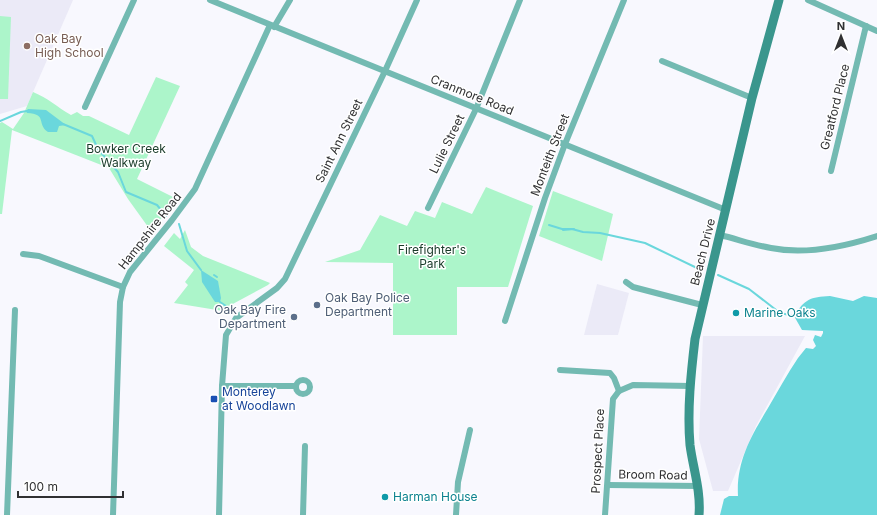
<svg xmlns="http://www.w3.org/2000/svg" width="877" height="515" font-family="Inter,sans-serif">
  <rect width="100%" height="100%" fill="#f8f8fe"/>
  <g fill="#ebeaf7">
    <polygon points="0,0 73,0 27,106 0,114"/>
    <polygon points="597,284 629,293 618,335 584,335"/>
    <polygon points="703,336 805,336 756,426 728,491 713,491 699,439"/>
  </g>
  <g fill="#acf5ca">
    <polygon points="0,16 11,17 8,99 0,99"/>
    <path d="M156,77L180,86L137,179L177,199L151,231L128,199L109,168L12,130L2,214H0V123L2,122L13,129L24,113L33,92C48,98 57,107 71,115L77,112L83,116H89L129,135Z"/>
    <polygon points="486,187 533,206 508,287 457,287 457,335 393,335 393,263 325,262 360,250 380,215 407,226 415,211 435,218 442,202 472,214"/>
    <polygon points="553,191 613,214 602,261 539,236"/>
    <polygon points="185,230 191,247 203,256 270,283 268,285 229,306 223,311 174,303 188,285 185,282 194,270 164,246 174,233 180,239"/>
  </g>
  <g fill="#6ad7dc">
    <path d="M28,109L46,110L66,125L59,126L57,132H48C36,124 48,114 27,113L26,111Z"/>
    <polygon points="201,270 218,281 221,298 220,302 215,302 202,282"/>
    <path d="M830,296L853,301L864,296L877,298V515H720L724,499L729,496H738C736,462 751,436 768,408C778,391 787,374 798,358L806,348L813,349L816,346L813,340L815,335L821,337L823,333V331L802,330L794,316C805,299 810,297 830,296Z"/>
  </g>
  <g fill="none" stroke-linecap="round" stroke-linejoin="round">
    <g stroke="#6ad7dc" stroke-width="2">
      <polyline points="0,121 21,112 27,111"/>
      <polyline points="63,124 92,136 98,149 118,172 126,192 157,205 166,216"/>
      <polyline points="179,224 187,251 201,270"/>
      <polyline points="549,225 562,229 572,229 583,232 600,233 645,243 699,269"/>
      <polyline points="563,230 574,229"/>
      <polyline points="214,275 217,277"/>
      <polyline points="718,275 749,289 780,313 794,316"/>
      <polyline points="220,302 229,308"/>
    </g>
    <g stroke="#73bab2" stroke-width="6">
      <polyline points="210,0 726,210"/>
      <polyline points="808,0 877,31"/>
      <polyline points="274,27 290,0"/>
      <polyline points="662,61 752,98"/>
      <polyline points="85,107 134,0"/>
      <polyline points="831,171 866,26"/>
      <polyline points="428,208 476,109 520,0"/>
      <path d="M720,235C737,239 753,245 771,248C806,255 843,247 877,236"/>
      <polyline points="23,254 39,256 123,287"/>
      <polyline points="626,282 633,287 702,305"/>
      <polyline points="505,321 545,198 565,144 624,0"/>
      <polyline points="560,370 610,373 614,378 619,391"/>
      <circle cx="303" cy="387" r="7"/>
      <polyline points="222,386 296,386"/>
      <polyline points="608,485 698,486"/>
      <polyline points="7,515 15,310"/>
      <polyline points="113,515 120,302 123,287 130,272 172,220 195,189 270,25"/>
      <polyline points="219,515 222,386 226,335 236,318 277,288 285,279 385,71 417,0"/>
      <polyline points="303,515 305,446"/>
      <polyline points="456,515 458,482 470,430"/>
      <polyline points="605,515 613,399 619,391 633,385 691,386"/>
    </g>
    <path stroke="#3a968d" stroke-width="9" d="M699,515C701,491 693,468 690,445C687,410 691,373 695,339L752,98L779,0"/>
  </g>
  <circle fill="#8d6e63" stroke="#fff" stroke-width="1.5" cx="27" cy="46" r="4"/>
  <g fill="#5c6f8a" stroke="#fff" stroke-width="1.5">
    <circle cx="317" cy="305" r="4"/>
    <circle cx="294" cy="317" r="4"/>
  </g>
  <g fill="#0f9aa8" stroke="#fff" stroke-width="1.5">
    <circle cx="736" cy="313" r="4"/>
    <circle cx="385" cy="497" r="4"/>
  </g>
  <rect fill="#1a4fb4" stroke="#fff" stroke-width="1.5" x="210" y="395" width="8" height="8" rx="2"/>
  <g text-anchor="middle" stroke-width="3" stroke-linejoin="round" paint-order="stroke">
    <g font-size="12" fill="#785e54" stroke="#fff" text-anchor="start">
      <text x="35" y="43">Oak Bay<tspan x="35" dy="14">High School</tspan></text>
    </g>
    <g font-size="12" fill="#303032" stroke="#fff">
      <text transform="translate(472 95) rotate(22)" y="4">Cranmore Road</text>
      <text transform="translate(835 107) rotate(-76)" y="4">Greatford Place</text>
      <text transform="translate(339 141) rotate(-64)" y="4">Saint Ann Street</text>
      <text transform="translate(447 144) rotate(-64)" y="4">Lulie Street</text>
      <text transform="translate(550 155) rotate(-69)" y="4">Monteith Street</text>
      <text transform="translate(150 231) rotate(-52)" y="4">Hampshire Road</text>
      <text transform="translate(703 252) rotate(-76)" y="4">Beach Drive</text>
      <text transform="translate(598 451) rotate(-87)" y="4">Prospect Place</text>
      <text transform="translate(653 475) rotate(1)" y="4">Broom Road</text>
    </g>
    <g font-size="12" fill="#183a28" stroke="#fff">
      <text x="126" y="153">Bowker Creek<tspan x="126" dy="14">Walkway</tspan></text>
      <text x="432" y="254">Firefighter's<tspan x="432" dy="14">Park</tspan></text>
    </g>
    <g font-size="12" fill="#4e5e75" stroke="#fff" text-anchor="start">
      <text x="325" y="302">Oak Bay Police<tspan x="325" dy="14">Department</tspan></text>
      <text x="286" y="314" text-anchor="end">Oak Bay Fire<tspan x="286" dy="14">Department</tspan></text>
    </g>
    <g font-size="12" fill="#0d838f" stroke="#fff" text-anchor="start">
      <text x="744" y="317">Marine Oaks</text>
      <text x="393" y="501">Harman House</text>
    </g>
    <g font-size="12" fill="#164399" stroke="#fff" text-anchor="start">
      <text x="222" y="396">Monterey<tspan x="222" dy="14">at Woodlawn</tspan></text>
    </g>
  </g>
  <g transform="translate(841 36)" stroke="#ffffff" stroke-width="3" paint-order="stroke">
  <path d="M0-3L7 15L0 10L-7 15Z" fill="#303032"/>
  <text y="-6" font-size="11" font-weight="bold" text-anchor="middle" fill="#303032">N</text>
  </g>
  <path d="M18 491v6h105v-6" fill="none" stroke="#303032" stroke-width="2"/>
  <text x="24" y="491" font-size="12" fill="#303032" stroke="#ffffff" stroke-width="3" paint-order="stroke">100 m</text>
</svg>
